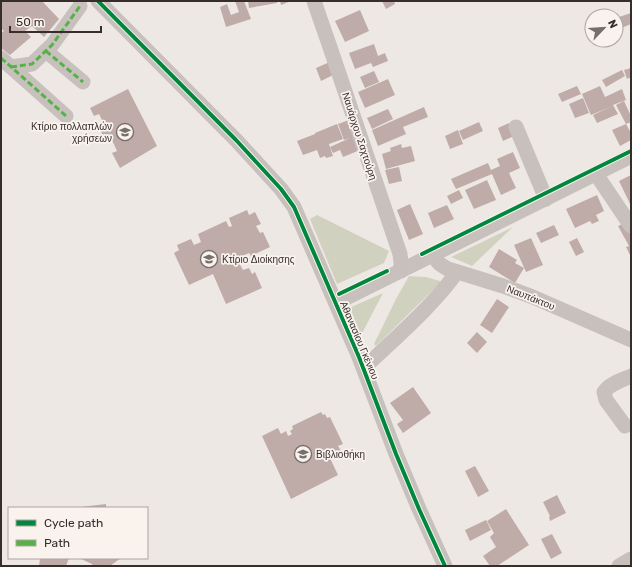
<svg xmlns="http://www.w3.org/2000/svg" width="632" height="567" font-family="Rubik,sans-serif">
  <rect width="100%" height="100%" fill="#eee8e4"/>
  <g fill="#d1d1c0">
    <polygon points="317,215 389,251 384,263 337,284 310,219"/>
    <polygon points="513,227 472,266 451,257"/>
    <polygon points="409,276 426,277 440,281 440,283 376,346 374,344 396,299"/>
    <polygon points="383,293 359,339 347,309"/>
  </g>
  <g fill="#bfaca8">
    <polygon points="1,1 25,1 26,2 27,1 42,1 59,19 44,37 32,26 25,31 31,37 10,55 1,48 1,33 4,31 1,28"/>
    <polygon points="235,1 244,1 251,19 226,27 220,7 227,4 231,15 239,12"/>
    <polygon points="248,1 277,1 277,3 249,8"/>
    <polygon points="280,1 291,1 281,5"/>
    <polygon points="382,1 394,1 395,4 386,9"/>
    <polygon points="360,10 369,31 345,42 335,21"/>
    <polygon points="631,13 631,24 619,29 616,18"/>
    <polygon points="374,44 378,56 385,53 388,61 373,67 371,63 355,69 349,53"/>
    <polygon points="332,61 337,73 321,81 316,68"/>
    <polygon points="631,68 631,77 627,79 624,70"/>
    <polygon points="622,70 625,76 606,87 602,80"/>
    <polygon points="374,71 379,82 365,88 360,77"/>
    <polygon points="388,79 395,95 365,108 358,92"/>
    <polygon points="577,86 581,94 562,102 558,94"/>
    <polygon points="600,86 605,97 622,89 626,100 613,105 618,114 597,123 593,115 610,107 591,115 582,94"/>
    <polygon points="128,89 157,146 120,168 112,153 117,151 112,140 106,143 99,127 104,124 99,114 94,116 90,108"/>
    <polygon points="583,98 589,113 575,118 569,104"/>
    <polygon points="624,101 631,116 631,122 626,124 631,133 631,140 620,146 612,130 626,124 616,105"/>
    <polygon points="424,107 428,117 403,127 406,134 378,146 372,130"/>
    <polygon points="388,109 393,119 372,129 367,118"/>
    <polygon points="352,119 360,150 343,157 340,150 333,153 330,147 350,138 344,140 338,124"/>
    <polygon points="479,122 483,131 463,140 459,131"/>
    <polygon points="509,123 514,136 503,141 498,128"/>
    <polygon points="337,124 343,139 329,144 333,156 326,158 325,156 320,158 317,150 303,155 297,141 315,134 315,133"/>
    <polygon points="458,130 463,144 450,149 445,136"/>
    <polygon points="401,144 402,148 411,146 415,161 386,169 382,154 391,151 390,148"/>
    <polygon points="513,152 520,168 509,173 516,188 501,195 492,174 456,189 451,179 488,163 491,170 500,166 497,159"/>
    <polygon points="399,167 402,181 389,184 385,170"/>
    <polygon points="631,175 631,206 619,181"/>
    <polygon points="487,180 496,200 474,209 465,190"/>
    <polygon points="459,190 463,198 451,204 447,196"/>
    <polygon points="597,195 604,211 596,215 599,221 592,224 590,221 575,228 566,209"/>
    <polygon points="410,204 423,234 409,240 397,210"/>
    <polygon points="447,205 454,219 434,228 428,213"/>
    <polygon points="247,210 249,215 255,212 261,224 256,226 260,233 263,232 270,247 251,256 249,253 240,257 242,262 239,263 243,270 249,268 252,274 255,272 262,288 226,304 213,274 189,285 174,253 179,250 177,245 191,239 194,245 201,242 198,234 226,221 229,227 232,226 229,218"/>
    <polygon points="628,222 631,227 631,257 626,247 629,246 618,226"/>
    <polygon points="554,225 559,235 541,243 536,233"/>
    <polygon points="531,238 543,265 526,272 514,245"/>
    <polygon points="577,238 584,252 576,256 569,242"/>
    <polygon points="499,249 517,260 515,263 524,268 515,283 489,267"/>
    <polygon points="497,299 509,307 492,333 480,325"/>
    <polygon points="477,332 487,342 477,353 467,343"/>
    <polygon points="413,387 431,413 403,433 397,424 403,420 390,403"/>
    <polygon points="321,412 323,415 325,414 327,418 330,417 343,444 338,446 341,451 329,456 338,475 291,499 262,436 278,428 281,434 286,431 288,436 292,434 290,431 293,429 292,426"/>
    <polygon points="475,466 489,491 478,497 465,471"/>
    <polygon points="557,495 566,513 550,521 549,517 550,516 543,502"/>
    <polygon points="106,504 106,508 81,508 81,507"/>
    <polygon points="506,509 529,545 497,566 490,566 483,556 496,547 490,537 494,533 487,521"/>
    <polygon points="486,520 491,530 470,541 465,530"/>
    <polygon points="552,534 562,553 551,559 541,539"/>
    <polygon points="37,558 69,558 66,566 39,566 40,559"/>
    <polygon points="79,558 121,558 110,566 93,566 92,564"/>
  </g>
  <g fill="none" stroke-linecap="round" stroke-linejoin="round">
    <g stroke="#c7c0bd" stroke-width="15">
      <polyline points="98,1 236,140 281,189 294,207 359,357 396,454 419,509 445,566"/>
      <polyline points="314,1 333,56 400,254 401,262 401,271"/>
      <polyline points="46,51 83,82"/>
      <polyline points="1,58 66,116"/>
      <polyline points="11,67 32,64 52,45 80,6"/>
      <polyline points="516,127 546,199"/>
      <polyline points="596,174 631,226"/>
      <path d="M435,254C435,262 441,265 448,269L503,286L533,297L631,340"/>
      <polyline points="336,303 631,156"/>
      <path d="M364,368C395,338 432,307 457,272"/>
      <path d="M625,426L606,400L604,392C609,384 622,380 631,376"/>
      <polyline points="619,566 631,559"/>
    </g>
    <g stroke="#56b246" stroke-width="3" stroke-dasharray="6 3" stroke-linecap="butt">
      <polyline points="46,51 83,82"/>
      <polyline points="1,58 66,116"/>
      <polyline points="11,67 32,64 52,45 80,6"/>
    </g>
    <g stroke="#f9f2ed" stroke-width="6">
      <g id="cycleway">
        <polyline points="98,1 236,140 281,189 294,207 359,357 396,454 419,509 445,566"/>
        <polyline points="422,254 631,151"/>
        <polyline points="339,294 387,271"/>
      </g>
    </g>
    <use href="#cycleway" stroke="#00873e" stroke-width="4"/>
  </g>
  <defs>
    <g id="university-ring" transform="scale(0.9)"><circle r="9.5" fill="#f9f2ed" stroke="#776f6c" stroke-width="1.5"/><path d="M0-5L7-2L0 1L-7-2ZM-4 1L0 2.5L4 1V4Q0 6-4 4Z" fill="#776f6c"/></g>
  </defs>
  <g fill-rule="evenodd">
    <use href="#university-ring" x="125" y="132"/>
    <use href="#university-ring" x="209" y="259"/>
    <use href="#university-ring" x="303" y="454"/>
  </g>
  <g text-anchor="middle" stroke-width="3.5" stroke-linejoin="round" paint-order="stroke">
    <g font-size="10" fill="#372e2c" stroke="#f9f2ed" text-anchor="start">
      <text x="112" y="130" text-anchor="end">Κτίριο πολλαπλών<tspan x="112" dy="12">χρήσεων</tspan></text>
      <text x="222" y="263">Κτίριο Διοίκησης</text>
      <text x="316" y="458">Βιβλιοθήκη</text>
    </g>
    <g font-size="10" fill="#372e2c" stroke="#f9f2ed">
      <text transform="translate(360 136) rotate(72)" y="4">Ναυάρχου Σαχτούρη</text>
      <text transform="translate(531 297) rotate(22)" y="4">Ναυπάκτου</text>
      <text transform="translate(360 340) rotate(67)" y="4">Αθανασίου Γκένιου</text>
    </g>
  </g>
  <rect width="632" height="567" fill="none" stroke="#372e2c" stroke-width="4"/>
  <rect x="8" y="507" width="140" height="52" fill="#f9f2ed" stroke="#aba4a0"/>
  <rect x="16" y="520" width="20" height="6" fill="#00873e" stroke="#aba4a0"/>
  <text x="44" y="527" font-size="12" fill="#372e2c">Cycle path</text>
  <rect x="16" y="540" width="20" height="6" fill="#56b246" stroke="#aba4a0"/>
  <text x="44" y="547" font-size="12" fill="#372e2c">Path</text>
  <g transform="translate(604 28) rotate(65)"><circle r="19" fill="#f9f2ed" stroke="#aba4a0"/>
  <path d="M0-3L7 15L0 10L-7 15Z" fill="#776f6c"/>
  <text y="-6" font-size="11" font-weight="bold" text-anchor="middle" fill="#372e2c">N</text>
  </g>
  <path d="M10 26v6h91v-6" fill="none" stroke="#372e2c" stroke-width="2"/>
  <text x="16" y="26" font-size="12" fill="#372e2c" stroke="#f9f2ed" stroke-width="3" paint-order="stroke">50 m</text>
</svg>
